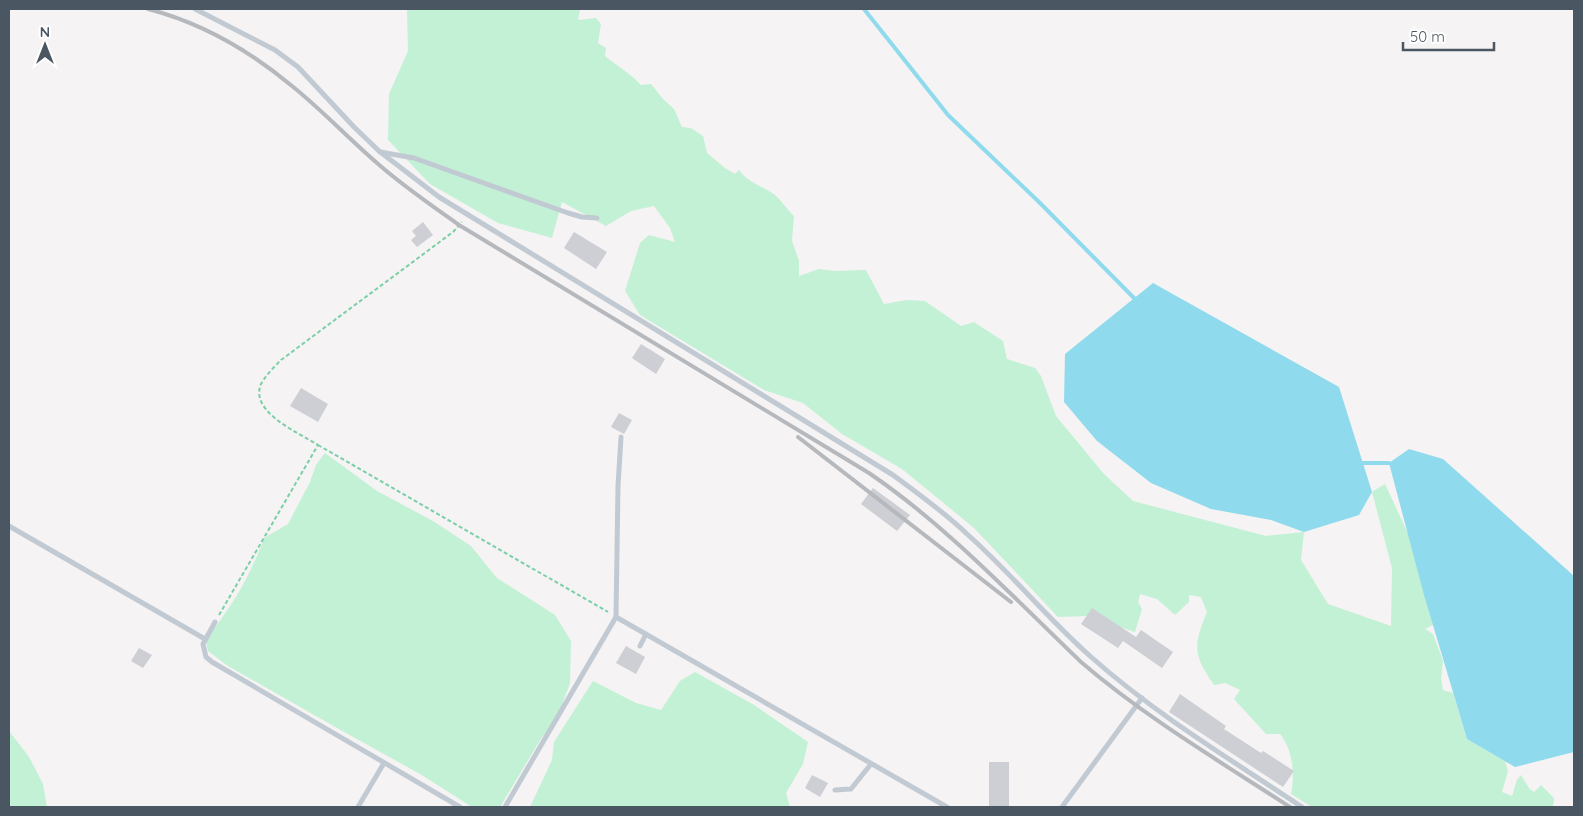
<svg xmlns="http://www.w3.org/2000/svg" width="1583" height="816" font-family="Quicksand,sans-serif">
  <rect width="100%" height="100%" fill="#f5f3f3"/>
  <g fill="#c3f1d5">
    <path d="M407,9H576L580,10L578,20L596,18L601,24L598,43L606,48L605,56C617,66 630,73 641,85L651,84L663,99L674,109L682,127L691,128L703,136L707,153L725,168L735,174L739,170C748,183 763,186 775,195C782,201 787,210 794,216L792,241L799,261V276L819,269L834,271L866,270L884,304L907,300L925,301L961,326L974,322L1003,341L1007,359L1035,368L1041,376L1056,416L1104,474L1133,501L1266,536L1304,532L1301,560L1328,604L1391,626L1392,568L1372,492L1385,484L1431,583L1433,625L1425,629L1433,634L1443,661L1441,679L1443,690L1453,693L1467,739L1505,761L1508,771L1502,792L1512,796L1517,780L1521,775L1529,788L1534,792L1541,785L1554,798L1553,807H1312L1291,794C1295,774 1293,750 1280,734H1266L1234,699L1240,690L1225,683L1214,685C1193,655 1193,646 1207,612L1201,597L1189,595V602L1175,615L1157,599L1140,594L1138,602L1142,609L1135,632L1086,616L1058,617L974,528L902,469L842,434L803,403L764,390L640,315L625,291L640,243L649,235L675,242L670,228L654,206L631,211L606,226L562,202L552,238L498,223L430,184L388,140L389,94L408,51Z"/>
    <path d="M325,453L377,491L433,521L471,546L497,578L555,615L571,641L570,683L556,721L542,737L500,807H472L420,774L337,728L228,666L208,651L205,638C229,614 253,570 264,538L288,524L310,482L316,465Z"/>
    <polygon points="695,672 754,705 808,742 803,764 786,793 790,807 530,807 552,760 554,742 593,681 636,703 661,710 680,681"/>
    <polygon points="9,731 29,757 43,784 47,807 9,807"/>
  </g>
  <g fill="#90daee">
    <polygon points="1153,283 1339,387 1372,492 1359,515 1304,532 1271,520 1211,509 1151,483 1097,441 1064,402 1065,354"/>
    <polygon points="1409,449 1443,459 1574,576 1574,752 1515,767 1467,739 1424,595 1389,463"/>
  </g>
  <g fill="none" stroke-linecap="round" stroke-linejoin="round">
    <g stroke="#90daee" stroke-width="4">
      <polyline points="864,9 948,115 1039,202 1134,298"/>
      <polyline points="1363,463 1389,463"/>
    </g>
  </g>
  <g fill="#cdcfd5">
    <polygon points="423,222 433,235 417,247 411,240 416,236 412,231"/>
    <polygon points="574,232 607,252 596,269 564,248"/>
    <polygon points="641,344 665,359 656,374 632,358"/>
    <polygon points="301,388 328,404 318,422 290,406"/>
    <polygon points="619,413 632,420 624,434 611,427"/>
    <polygon points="873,488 910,515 897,531 861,504"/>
    <polygon points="1092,608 1136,637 1141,630 1173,652 1162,668 1123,641 1118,648 1081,624"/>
    <polygon points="626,646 645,657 636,674 616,663"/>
    <polygon points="139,648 152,655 143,668 131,661"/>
    <polygon points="1180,694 1226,726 1224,729 1261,753 1263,751 1294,771 1283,787 1169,712"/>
    <rect x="989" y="762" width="20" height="45"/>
    <polygon points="812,775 828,783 820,797 805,788"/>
  </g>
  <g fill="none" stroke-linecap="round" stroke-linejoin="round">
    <g stroke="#7ad0a6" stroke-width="2" stroke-dasharray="4 2.5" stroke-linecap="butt">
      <polyline points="318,445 608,612"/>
      <path d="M219,615L318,445C299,433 249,412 261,384C266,375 274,367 281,360L453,232L462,222"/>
    </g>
    <g stroke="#c1cad2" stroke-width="5">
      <path d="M195,9L275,50L298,67L354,127L379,151L439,197L893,475C919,494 944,512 967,534C1010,572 1047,618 1090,656C1155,714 1230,759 1302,807"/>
      <polyline points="380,152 414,158 568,213 582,217 597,218"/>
      <polyline points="9,526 205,639"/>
      <polyline points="616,617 947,807"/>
      <polyline points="215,622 203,644 206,657 212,662 460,807"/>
      <polyline points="640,646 646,634"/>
      <polyline points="835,790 851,789 871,764"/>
      <polyline points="358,807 384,763"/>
      <polyline points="505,807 616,617 618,486 621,437"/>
      <polyline points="1062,807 1142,698"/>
    </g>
    <g stroke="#b5b8bd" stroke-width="4">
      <path d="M148,9C202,23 250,51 292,86C322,110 348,138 377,163C403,186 431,205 459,225L869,473C948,527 1012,596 1081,662C1145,717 1219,761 1290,807"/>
      <polyline points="798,437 1011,602"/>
    </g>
  </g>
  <rect width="1583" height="816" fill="none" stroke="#4a5661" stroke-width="20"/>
  <g transform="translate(45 45)" stroke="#ffffff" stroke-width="4" paint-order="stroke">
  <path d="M0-4L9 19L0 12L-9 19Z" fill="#4a5661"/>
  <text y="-8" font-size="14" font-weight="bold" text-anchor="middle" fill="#4a5661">N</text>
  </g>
  <path d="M1403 42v8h91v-8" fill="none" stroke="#4a5661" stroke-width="2.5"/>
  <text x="1410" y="42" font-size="15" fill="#4a5661" stroke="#ffffff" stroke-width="4" paint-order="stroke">50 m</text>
</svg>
